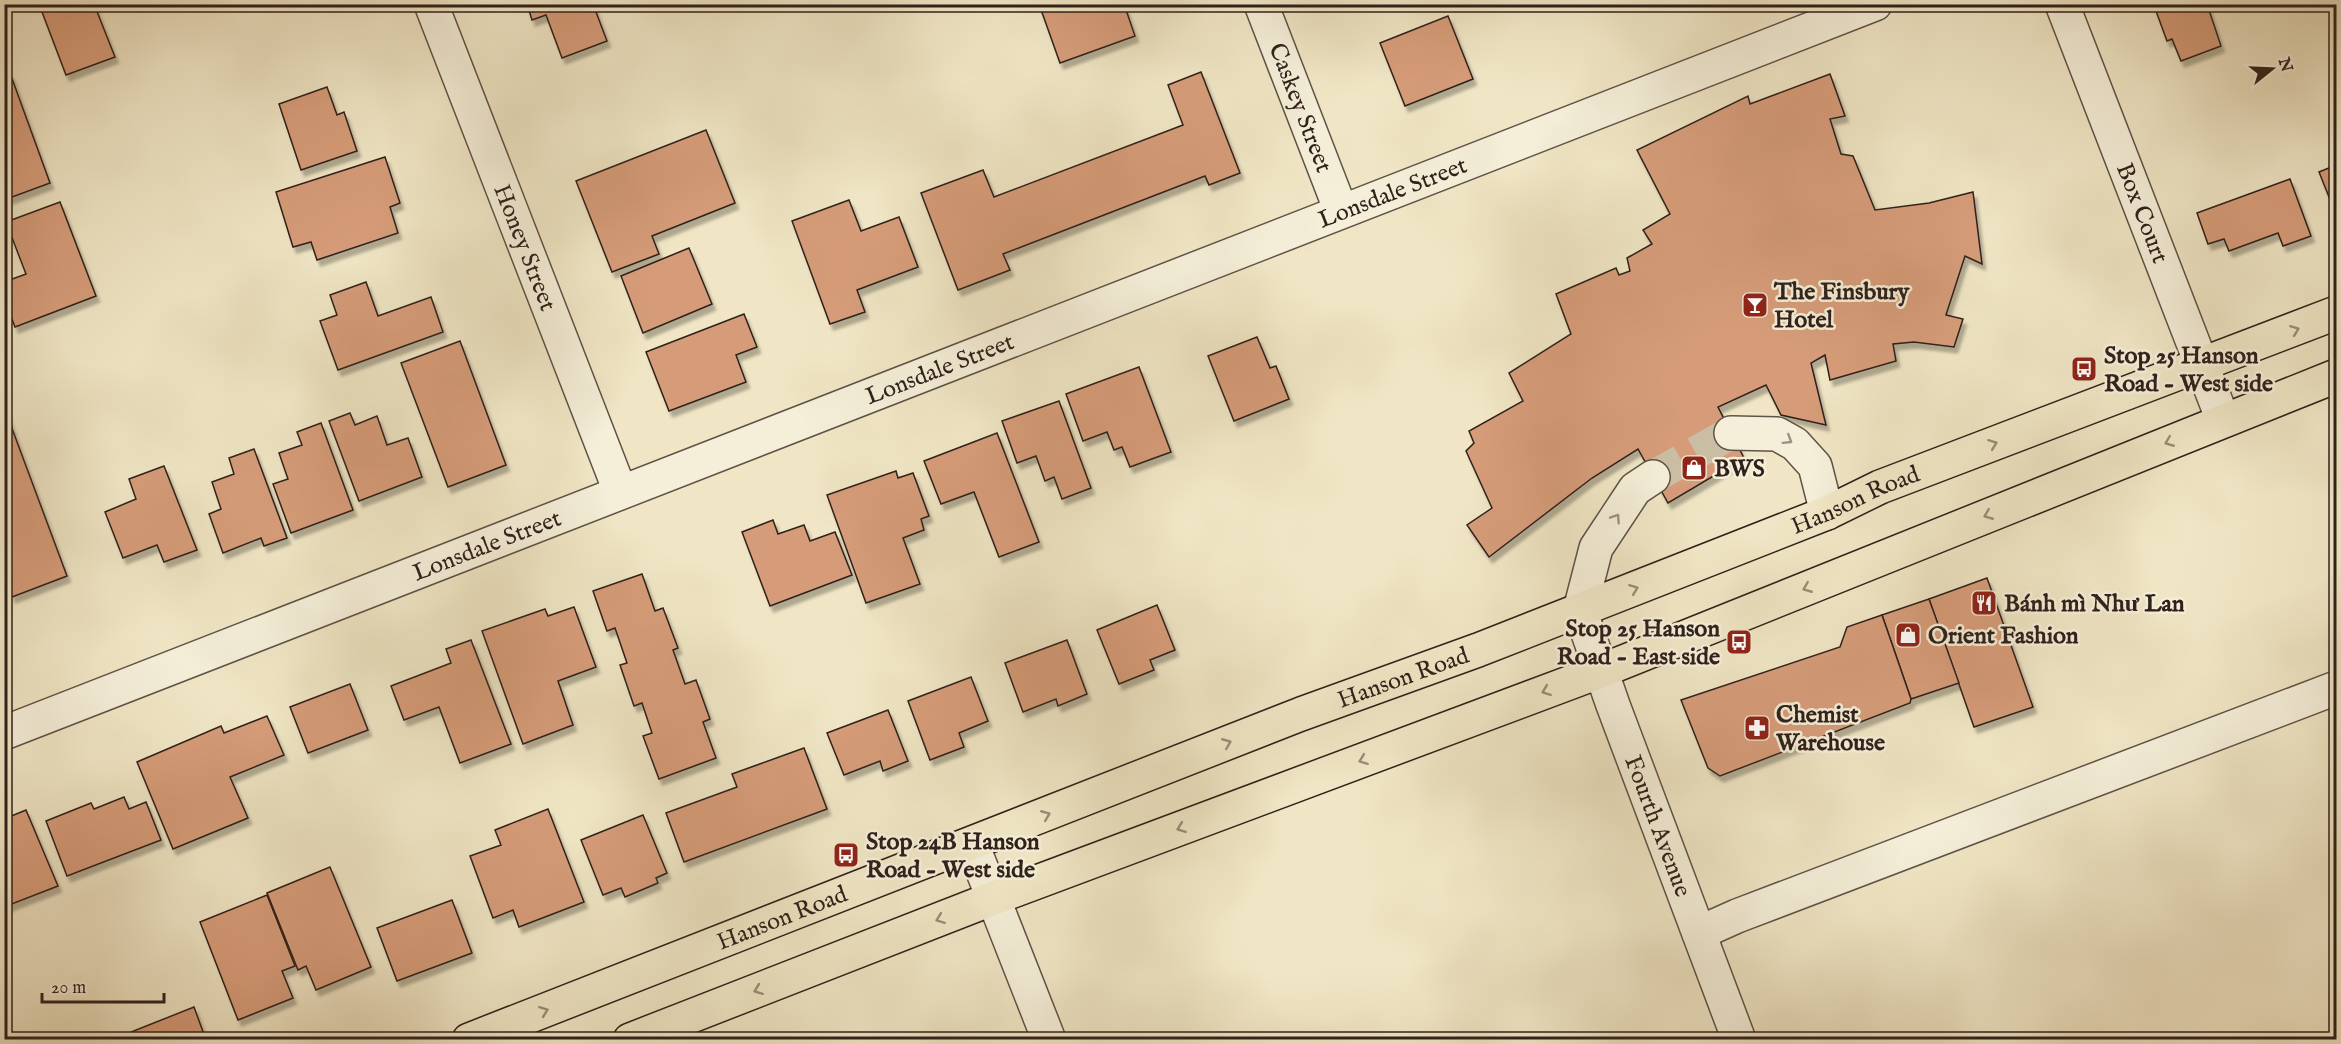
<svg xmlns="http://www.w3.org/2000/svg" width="2341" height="1044" font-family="'IM FELL English',serif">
  <defs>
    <filter id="shadow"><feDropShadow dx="3.5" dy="6" stdDeviation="1.5" flood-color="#0004"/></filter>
  </defs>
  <rect width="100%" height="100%" fill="#f0e6c5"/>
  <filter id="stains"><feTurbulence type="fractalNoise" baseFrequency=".00333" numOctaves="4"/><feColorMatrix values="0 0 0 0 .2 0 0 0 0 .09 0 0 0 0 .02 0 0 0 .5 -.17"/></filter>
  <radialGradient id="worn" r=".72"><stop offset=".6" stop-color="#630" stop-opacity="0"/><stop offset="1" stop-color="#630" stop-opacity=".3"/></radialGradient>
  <g fill="#d69c79" stroke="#2f201b" stroke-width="1.5" filter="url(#shadow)">
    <polygon points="39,4 94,4 115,57 66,75"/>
    <polygon points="527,4 593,4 607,41 562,58 546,15 532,20"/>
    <polygon points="1039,4 1124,4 1135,36 1060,63"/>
    <polygon points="2154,4 2174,4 2156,11"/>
    <polygon points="2174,4 2207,4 2221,46 2181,61 2172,39 2167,41 2156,11"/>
    <polygon points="1448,16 1473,79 1405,106 1380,43"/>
    <polygon points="1201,72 1240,173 1209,185 1205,176 1003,254 1010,270 958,290 921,193 983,170 994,197 1183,125 1168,85"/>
    <polygon points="10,73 50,183 4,200 4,75"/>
    <polygon points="1830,74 1845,116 1830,119 1841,154 1853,156 1875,210 1929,203 1973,192 1982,264 1965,256 1946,315 1963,319 1954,347 1914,342 1893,344 1896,361 1830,380 1825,355 1811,363 1826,425 1781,415 1766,385 1718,407 1744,458 1668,503 1638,449 1592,478 1489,557 1467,525 1492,508 1466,451 1474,443 1469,431 1523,401 1509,373 1571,334 1556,294 1616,268 1619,275 1630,271 1627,258 1652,244 1643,230 1670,214 1637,150 1748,96 1750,104"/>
    <polygon points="327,87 337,115 344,112 357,151 301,170 279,104"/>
    <polygon points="706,130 735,203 652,236 659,254 612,272 576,181"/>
    <polygon points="385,157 400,203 390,207 398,233 317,260 311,242 293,247 276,192"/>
    <polygon points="2336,165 2336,211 2335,212 2319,172"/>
    <polygon points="2290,179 2311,236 2283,246 2278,233 2229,251 2224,239 2208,244 2197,213"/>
    <polygon points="849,200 861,231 899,217 918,267 857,290 865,312 830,324 792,221"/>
    <polygon points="60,202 96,296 15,327 4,298 4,282 26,274 6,222"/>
    <polygon points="689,248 712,304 643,333 621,276"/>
    <polygon points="366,282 378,316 431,297 443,332 338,370 320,321 337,315 330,295"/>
    <polygon points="744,314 757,347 736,355 746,382 669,411 646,352"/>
    <polygon points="1257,337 1270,368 1276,366 1289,399 1234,421 1208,356"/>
    <polygon points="460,341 506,465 448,487 401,363"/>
    <polygon points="1139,367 1171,452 1130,467 1122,447 1114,450 1107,432 1083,441 1066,394"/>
    <polygon points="1059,401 1091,488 1062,499 1054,477 1045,481 1036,456 1017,463 1002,421"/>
    <polygon points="4,407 67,576 12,597 4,577"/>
    <polygon points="350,413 355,425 377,416 387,445 408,438 422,477 359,501 329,421"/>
    <polygon points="321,423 353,510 291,533 273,484 288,479 279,453 302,445 297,432"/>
    <polygon points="997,433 1039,542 999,557 974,492 941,504 924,461"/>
    <polygon points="254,449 287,538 264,546 261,538 223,553 209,514 221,509 212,482 234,474 229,458"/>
    <polygon points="164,466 197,550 164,562 157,545 123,558 105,512 136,499 129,479"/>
    <polygon points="896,471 898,478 913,473 929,516 921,519 924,530 903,538 920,584 866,603 827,495"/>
    <polygon points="773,520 778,534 804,525 810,541 835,532 852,575 770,606 742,532"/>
    <polygon points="642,574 655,611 663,608 678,648 673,650 685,684 696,680 710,719 703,722 716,758 659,779 643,736 652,733 642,703 634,706 620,665 627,663 615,628 607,631 593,591"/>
    <polygon points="1987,578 2033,707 1974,727 1929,599"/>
    <polygon points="1929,599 1959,683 1911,699 1882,615"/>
    <polygon points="1157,605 1175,650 1150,660 1154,670 1119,684 1097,630"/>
    <polygon points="574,607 596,667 558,681 573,725 523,744 482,631 545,609 548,616"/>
    <polygon points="1882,615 1911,699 1910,703 1720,776 1708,768 1681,700 1840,647 1847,627"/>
    <polygon points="471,640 511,744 460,763 439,707 404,720 391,686 451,663 446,649"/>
    <polygon points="1067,640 1087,694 1058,706 1056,699 1023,712 1005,663"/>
    <polygon points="971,677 988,721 959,733 964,747 930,760 908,701"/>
    <polygon points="350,684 368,730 308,753 290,707"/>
    <polygon points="888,710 908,761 883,771 880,761 844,775 827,733"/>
    <polygon points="267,716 284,755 230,777 248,818 173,849 137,762 221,726 224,733"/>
    <polygon points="804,748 827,809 684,862 666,813 737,787 732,774"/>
    <polygon points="124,797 129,809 146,802 161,840 67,876 46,821 91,803 94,809"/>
    <polygon points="548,809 584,902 519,927 513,910 493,918 470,856 501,845 495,830"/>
    <polygon points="26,810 58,886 4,907 4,819"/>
    <polygon points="643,815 667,873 656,878 658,883 625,897 621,888 603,895 581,840"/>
    <polygon points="330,867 371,967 316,990 306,966 298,970 267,893"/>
    <polygon points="267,895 295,966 282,971 293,998 238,1020 200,922"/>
    <polygon points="452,900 472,953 397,981 377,928"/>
    <polygon points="194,1007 206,1040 111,1040"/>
  </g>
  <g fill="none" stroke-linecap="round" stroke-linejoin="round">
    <polyline stroke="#c9bea3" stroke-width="33" stroke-dasharray="33 16" stroke-linecap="butt" points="1653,477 1731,433"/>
    <g stroke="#5f5246" stroke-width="36">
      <g id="minor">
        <path id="s1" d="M431,4L620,491"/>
        <path id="s2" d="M1261,4L1341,211"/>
        <path id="s3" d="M2062,4L2223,420"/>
        <polyline points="1731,433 1777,434 1795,444 1815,466 1827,513"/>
        <path id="s4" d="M1653,477L1635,489L1596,548L1580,610L1613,705L1739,1040"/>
        <path id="s5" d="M4,733L1875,4"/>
        <polyline points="972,844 1049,1040"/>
        <polyline points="1699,933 1737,916 2336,688"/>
      </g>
    </g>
    <g stroke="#2f201b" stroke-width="36">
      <g id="major">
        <path id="s6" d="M469,1040L1301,714L1478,650L1827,513L1880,487L2336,313"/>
        <polyline points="630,1040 994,898 1601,671 2336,376"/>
      </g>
    </g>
    <use href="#minor" stroke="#f5efd9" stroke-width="33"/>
    <use href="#major" stroke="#f0e6c5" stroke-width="33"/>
  </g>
  <defs><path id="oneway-chevron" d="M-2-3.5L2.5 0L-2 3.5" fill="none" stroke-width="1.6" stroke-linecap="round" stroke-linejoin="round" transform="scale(1.5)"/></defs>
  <g stroke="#998d78">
    <use href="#oneway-chevron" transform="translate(2295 330) rotate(-21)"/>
    <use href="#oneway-chevron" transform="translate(2169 442) rotate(158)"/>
    <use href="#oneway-chevron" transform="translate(1993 444) rotate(-21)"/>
    <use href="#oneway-chevron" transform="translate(1988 515) rotate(158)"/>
    <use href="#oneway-chevron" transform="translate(1807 588) rotate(158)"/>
    <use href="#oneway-chevron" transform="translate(1634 589) rotate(-21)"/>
    <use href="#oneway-chevron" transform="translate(1546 691) rotate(159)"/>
    <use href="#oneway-chevron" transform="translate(1227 743) rotate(-22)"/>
    <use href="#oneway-chevron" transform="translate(1363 760) rotate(159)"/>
    <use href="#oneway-chevron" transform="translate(1046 815) rotate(-22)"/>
    <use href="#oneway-chevron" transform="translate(1181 828) rotate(159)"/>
    <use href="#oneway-chevron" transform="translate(940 919) rotate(159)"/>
    <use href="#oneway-chevron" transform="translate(758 990) rotate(159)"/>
    <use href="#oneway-chevron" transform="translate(544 1011) rotate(-21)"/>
  </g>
  <g stroke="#9c9284">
    <use href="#oneway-chevron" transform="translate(1788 440) rotate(32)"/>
    <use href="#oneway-chevron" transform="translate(1616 518) rotate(-56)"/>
  </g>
  <defs>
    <g id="bar-square" transform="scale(1.35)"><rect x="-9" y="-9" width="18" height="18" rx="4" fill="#8f2418" stroke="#f5efd9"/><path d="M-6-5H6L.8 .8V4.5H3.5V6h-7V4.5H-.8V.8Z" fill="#fff"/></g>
    <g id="bus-square" transform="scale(1.35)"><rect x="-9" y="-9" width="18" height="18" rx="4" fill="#8f2418" stroke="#f5efd9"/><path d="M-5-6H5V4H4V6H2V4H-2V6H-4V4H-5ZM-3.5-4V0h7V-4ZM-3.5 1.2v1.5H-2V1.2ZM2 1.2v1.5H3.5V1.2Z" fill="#fff"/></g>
    <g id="shop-square" transform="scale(1.35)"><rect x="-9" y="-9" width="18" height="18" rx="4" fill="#8f2418" stroke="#f5efd9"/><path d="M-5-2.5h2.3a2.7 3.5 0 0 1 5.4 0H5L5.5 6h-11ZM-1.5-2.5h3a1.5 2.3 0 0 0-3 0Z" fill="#fff"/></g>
    <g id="restaurant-square" transform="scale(1.35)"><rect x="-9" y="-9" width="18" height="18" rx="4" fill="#8f2418" stroke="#f5efd9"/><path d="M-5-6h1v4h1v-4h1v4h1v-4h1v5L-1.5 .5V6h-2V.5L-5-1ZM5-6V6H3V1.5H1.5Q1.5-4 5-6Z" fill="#fff"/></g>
    <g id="pharmacy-square" transform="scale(1.35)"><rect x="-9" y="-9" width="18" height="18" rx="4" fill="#8f2418" stroke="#f5efd9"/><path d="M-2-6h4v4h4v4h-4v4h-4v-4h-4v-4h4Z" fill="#fff"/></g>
  </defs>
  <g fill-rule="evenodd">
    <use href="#bar-square" x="1755" y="305"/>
    <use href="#bus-square" x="2084" y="369"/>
    <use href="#shop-square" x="1694" y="468"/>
    <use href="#restaurant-square" x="1984" y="603"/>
    <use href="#shop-square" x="1908" y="635"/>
    <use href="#bus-square" x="1739" y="642"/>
    <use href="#pharmacy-square" x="1757" y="728"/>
    <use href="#bus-square" x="846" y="855"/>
  </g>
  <g text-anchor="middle" stroke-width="5" stroke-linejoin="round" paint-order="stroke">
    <g font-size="24" fill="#2f201b" stroke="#f5efd9">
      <text dy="8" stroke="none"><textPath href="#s2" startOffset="111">Caskey Street</textPath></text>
      <text dy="8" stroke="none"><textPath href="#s5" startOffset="1490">Lonsdale Street</textPath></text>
      <text dy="8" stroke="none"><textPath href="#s3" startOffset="224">Box Court</textPath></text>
      <text dy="8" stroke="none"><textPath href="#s1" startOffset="261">Honey Street</textPath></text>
      <text dy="8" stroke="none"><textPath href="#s5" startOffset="1004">Lonsdale Street</textPath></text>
      <text dy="8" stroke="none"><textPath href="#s6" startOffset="1488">Hanson Road</textPath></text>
      <text dy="8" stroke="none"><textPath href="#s5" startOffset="518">Lonsdale Street</textPath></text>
      <text dy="8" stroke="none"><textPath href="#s6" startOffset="1002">Hanson Road</textPath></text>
      <text dy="8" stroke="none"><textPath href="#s4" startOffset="386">Fourth Avenue</textPath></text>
      <text dy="8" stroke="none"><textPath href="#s6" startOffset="336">Hanson Road</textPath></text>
    </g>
    <g font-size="24" font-weight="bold" fill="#2f201b" stroke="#f5efd9" text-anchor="start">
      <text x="1774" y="299">The Finsbury<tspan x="1774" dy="28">Hotel</tspan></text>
      <text x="2104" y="363">Stop 25 Hanson<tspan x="2104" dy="28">Road - West side</tspan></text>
      <text x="1714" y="476">BWS</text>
      <text x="2004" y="611">Bánh mì Như Lan</text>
      <text x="1720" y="636" text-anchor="end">Stop 25 Hanson<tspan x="1720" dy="28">Road - East side</tspan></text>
      <text x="1928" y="643">Orient Fashion</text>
      <text x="1776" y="722">Chemist<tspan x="1776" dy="28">Warehouse</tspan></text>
      <text x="866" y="849">Stop 24B Hanson<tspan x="866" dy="28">Road - West side</tspan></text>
    </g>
  </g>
  <rect width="2341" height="1044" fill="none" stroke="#f0e6c5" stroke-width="24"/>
  <rect x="6" y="6" width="2329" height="1032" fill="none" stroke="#2f201b" stroke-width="3"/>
  <rect x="12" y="12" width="2317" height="1020" fill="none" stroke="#2f201b" stroke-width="1.5"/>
  <g transform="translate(2272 69) rotate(72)" stroke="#f5efd9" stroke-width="4.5" paint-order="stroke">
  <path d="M0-4.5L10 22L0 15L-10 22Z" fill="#2f201b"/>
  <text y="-9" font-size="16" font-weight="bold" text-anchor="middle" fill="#2f201b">N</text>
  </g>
  <path d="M42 993v9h122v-9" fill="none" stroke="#2f201b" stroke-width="3"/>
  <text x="51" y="993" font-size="18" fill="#2f201b" stroke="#f5efd9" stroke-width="4.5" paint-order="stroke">20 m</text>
  <rect width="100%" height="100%" filter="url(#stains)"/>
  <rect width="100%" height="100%" fill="url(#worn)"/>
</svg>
